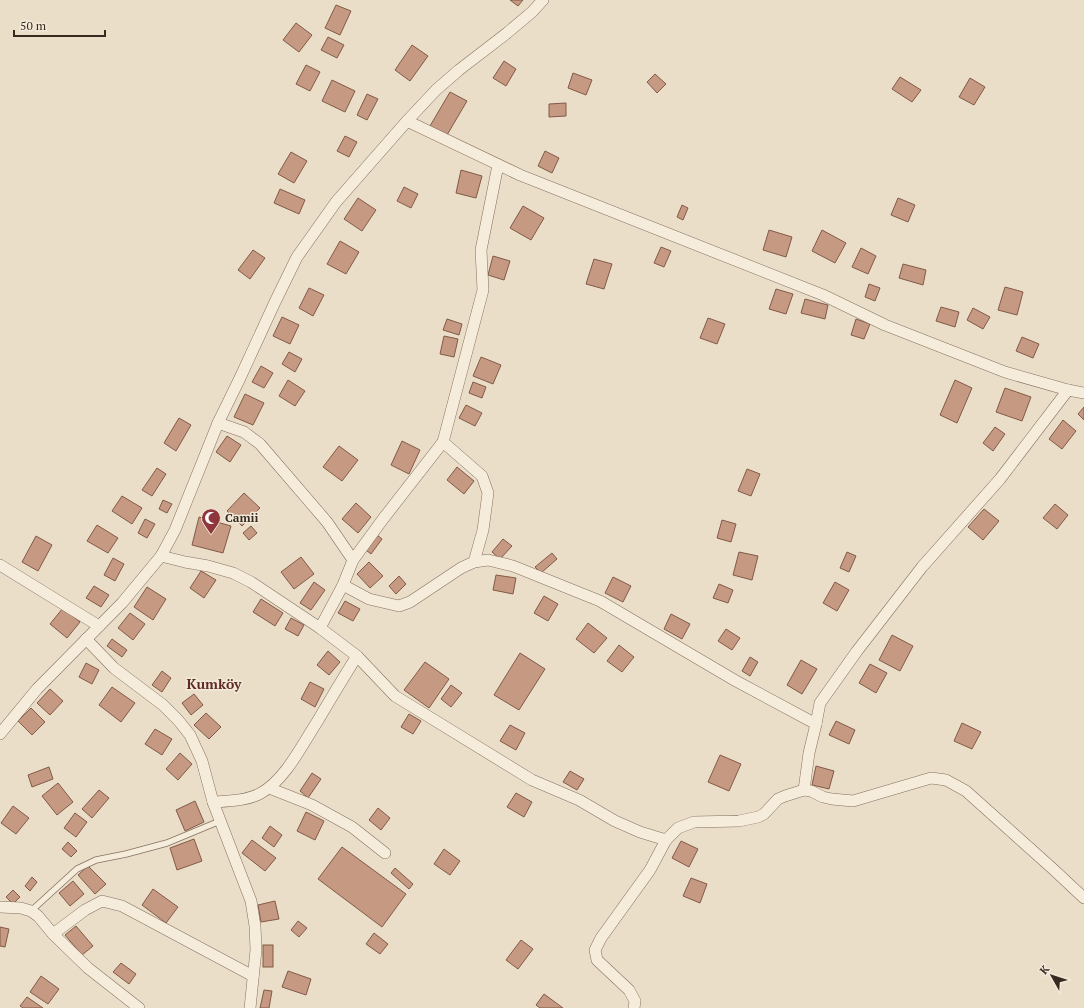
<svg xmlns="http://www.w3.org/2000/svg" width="1084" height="1008" font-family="'PT Serif',serif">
  <rect width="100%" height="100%" fill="#eadec9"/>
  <g fill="#c59982" stroke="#825a47">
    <polygon points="510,0 523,0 518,6"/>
    <polygon points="336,5 351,11 340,35 325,28"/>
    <polygon points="296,23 312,35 299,52 283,40"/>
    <polygon points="328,37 344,45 337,58 321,50"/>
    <polygon points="412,45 428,56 410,81 395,70"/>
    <polygon points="504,61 516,69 506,86 493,78"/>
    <polygon points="306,65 320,72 310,91 296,84"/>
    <polygon points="573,73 592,80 586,95 568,88"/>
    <polygon points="655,74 666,84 657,93 647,82"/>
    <polygon points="900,77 921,90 912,102 892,89"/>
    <polygon points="970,78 985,87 974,105 959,97"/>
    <polygon points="332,80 355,91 345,112 322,101"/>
    <polygon points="450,92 467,101 447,135 430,126"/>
    <polygon points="367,94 378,99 367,120 357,115"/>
    <polygon points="566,103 566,116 549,117 549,104"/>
    <polygon points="345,136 357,142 349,157 337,151"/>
    <polygon points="545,151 559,158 552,173 538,166"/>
    <polygon points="291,152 307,161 294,183 278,174"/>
    <polygon points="461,170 482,176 476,198 456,193"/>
    <polygon points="404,187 418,194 411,208 397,201"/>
    <polygon points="280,189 305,200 299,214 274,203"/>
    <polygon points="358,198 376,210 362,231 344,219"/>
    <polygon points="898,198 915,205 908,222 891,215"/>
    <polygon points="682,205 688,208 683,220 677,217"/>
    <polygon points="523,206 544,218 531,240 510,228"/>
    <polygon points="769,230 792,237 786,257 763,250"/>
    <polygon points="822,230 846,243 835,263 812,251"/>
    <polygon points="340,241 359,252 346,274 327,264"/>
    <polygon points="661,247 671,251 664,267 654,263"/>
    <polygon points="861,248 876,256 868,274 852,267"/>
    <polygon points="253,250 265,258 250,279 238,270"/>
    <polygon points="493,256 510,261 504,280 488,275"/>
    <polygon points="594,259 612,264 604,289 586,284"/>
    <polygon points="903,264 926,270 923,285 899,278"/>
    <polygon points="869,284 880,288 875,301 865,297"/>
    <polygon points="1005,287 1023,292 1017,315 998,310"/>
    <polygon points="309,288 324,295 313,316 299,308"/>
    <polygon points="776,289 793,294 786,314 769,309"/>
    <polygon points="805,299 828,305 825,319 801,313"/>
    <polygon points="941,307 959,312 955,327 936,321"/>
    <polygon points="973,308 990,317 983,329 967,320"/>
    <polygon points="282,317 299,325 290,344 273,336"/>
    <polygon points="708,318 725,324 717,344 700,338"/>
    <polygon points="447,319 462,324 459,335 443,330"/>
    <polygon points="856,319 870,324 864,339 851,335"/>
    <polygon points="444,336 458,339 454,357 440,354"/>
    <polygon points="1022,337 1039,344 1033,358 1016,351"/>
    <polygon points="289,352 302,359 295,372 282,364"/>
    <polygon points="481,357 501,365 493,384 473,376"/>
    <polygon points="261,366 273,373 264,388 252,382"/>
    <polygon points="288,380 305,391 295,406 279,396"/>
    <polygon points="955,380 972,388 957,423 940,415"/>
    <polygon points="473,382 486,387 482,398 469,393"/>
    <polygon points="1005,388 1031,397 1022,421 996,412"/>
    <polygon points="245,394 264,403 253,425 234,417"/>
    <polygon points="466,405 482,413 475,426 459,418"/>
    <polygon points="1084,407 1084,420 1078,414"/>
    <polygon points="179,418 191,425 176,451 164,443"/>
    <polygon points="1063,420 1076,431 1062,449 1049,439"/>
    <polygon points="995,427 1005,434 993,451 983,443"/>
    <polygon points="227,436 241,445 230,462 216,452"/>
    <polygon points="402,441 420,450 409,474 391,465"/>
    <polygon points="339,446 358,460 342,481 323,467"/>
    <polygon points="457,467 474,481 464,494 447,480"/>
    <polygon points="157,468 166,474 152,496 142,490"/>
    <polygon points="747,469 760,474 751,496 738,491"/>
    <polygon points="244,493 260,508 242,526 227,511"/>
    <polygon points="122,496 142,508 132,524 112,511"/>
    <polygon points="163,500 172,504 167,513 159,509"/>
    <polygon points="356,503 371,517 358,533 342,519"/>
    <polygon points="1055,504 1068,515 1057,529 1043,518"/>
    <polygon points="984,509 999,521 983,540 968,527"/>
    <polygon points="199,517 231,526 223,553 192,545"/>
    <polygon points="145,519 155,524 147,538 138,533"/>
    <polygon points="722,520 736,524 731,542 717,538"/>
    <polygon points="97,525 118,538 108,553 87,541"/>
    <polygon points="251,526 257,533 249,540 243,533"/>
    <polygon points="377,535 382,539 371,554 366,550"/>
    <polygon points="36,536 52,545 38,571 22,562"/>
    <polygon points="503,539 512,546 500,559 492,552"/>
    <polygon points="739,552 758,556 752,580 733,575"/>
    <polygon points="847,552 856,556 849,572 840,568"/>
    <polygon points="552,553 557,559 541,573 535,567"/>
    <polygon points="301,557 314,574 294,589 281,572"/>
    <polygon points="113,558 124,564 115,581 104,575"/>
    <polygon points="369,562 383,576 370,588 357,574"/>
    <polygon points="201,571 216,580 204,598 190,588"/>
    <polygon points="496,575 516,578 513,594 493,590"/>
    <polygon points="399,576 406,584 396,594 389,586"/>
    <polygon points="613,577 631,586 623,602 605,593"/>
    <polygon points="314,582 325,590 311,610 300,603"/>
    <polygon points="835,582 849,590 837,611 823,603"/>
    <polygon points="719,584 733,590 728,603 713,598"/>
    <polygon points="94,586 109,595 101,607 86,598"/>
    <polygon points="147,587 166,599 153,620 134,607"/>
    <polygon points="544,596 558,604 548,621 534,613"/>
    <polygon points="261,599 283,613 275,626 253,612"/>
    <polygon points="345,601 360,609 353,621 338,613"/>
    <polygon points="63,608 80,622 67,638 50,624"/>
    <polygon points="130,613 145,624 133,640 118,628"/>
    <polygon points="671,614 690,624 682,639 664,629"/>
    <polygon points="291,618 304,625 298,636 285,629"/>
    <polygon points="588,623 607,638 594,653 576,639"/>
    <polygon points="726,629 740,638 732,650 718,641"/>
    <polygon points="892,635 913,646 900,671 879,660"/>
    <polygon points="112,639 127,650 122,657 107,646"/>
    <polygon points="619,645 634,657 622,672 607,661"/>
    <polygon points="328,651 340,662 329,675 317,665"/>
    <polygon points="520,653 545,669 519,710 494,695"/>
    <polygon points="750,657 758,662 750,676 742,671"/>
    <polygon points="801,660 817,669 802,694 787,685"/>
    <polygon points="425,662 449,679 429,708 404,690"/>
    <polygon points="86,663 99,670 92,684 79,677"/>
    <polygon points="870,664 887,673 876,693 859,683"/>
    <polygon points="162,671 171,678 162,692 152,685"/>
    <polygon points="310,682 324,689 315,707 301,699"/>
    <polygon points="451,685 462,693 451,707 441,699"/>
    <polygon points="112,687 135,703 121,722 99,705"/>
    <polygon points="50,689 63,701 50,715 37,703"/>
    <polygon points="194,694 203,705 191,715 182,703"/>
    <polygon points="31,708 45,722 32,735 18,721"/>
    <polygon points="206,713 221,727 209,739 194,725"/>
    <polygon points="409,714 421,721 413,734 401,727"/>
    <polygon points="836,721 855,730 849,744 829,735"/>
    <polygon points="962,723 981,732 972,749 954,741"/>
    <polygon points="510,725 525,733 516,750 500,741"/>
    <polygon points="155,729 172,739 162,755 145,744"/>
    <polygon points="180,753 192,764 178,780 166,769"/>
    <polygon points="720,755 741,764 729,791 708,782"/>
    <polygon points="816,766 834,771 829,789 812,785"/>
    <polygon points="49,767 53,779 32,787 28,775"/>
    <polygon points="570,771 584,779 577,790 563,782"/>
    <polygon points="312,773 321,779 308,798 300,791"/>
    <polygon points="58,783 73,802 57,815 42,796"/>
    <polygon points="99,790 109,798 92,818 82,809"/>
    <polygon points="516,793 532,802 524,817 507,807"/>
    <polygon points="195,801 204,822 185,831 176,810"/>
    <polygon points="13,806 29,818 16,834 1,823"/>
    <polygon points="378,808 390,818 381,830 369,820"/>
    <polygon points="306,812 324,821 315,840 297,831"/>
    <polygon points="75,813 87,822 76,837 64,828"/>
    <polygon points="270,826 282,835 274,847 262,838"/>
    <polygon points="194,839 202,861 177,870 170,848"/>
    <polygon points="252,840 276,858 265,871 242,853"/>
    <polygon points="681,841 698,849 689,867 672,858"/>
    <polygon points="68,842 77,851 71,857 62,849"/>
    <polygon points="342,847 406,894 382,927 318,879"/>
    <polygon points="444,849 460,861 450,875 434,864"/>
    <polygon points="88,866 106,884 95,894 78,875"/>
    <polygon points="395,868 413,884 409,889 391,873"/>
    <polygon points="32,877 37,882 30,891 25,886"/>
    <polygon points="691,878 707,884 700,903 683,896"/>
    <polygon points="73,881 84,894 70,906 59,893"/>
    <polygon points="153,889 178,907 166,923 142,905"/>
    <polygon points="13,890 20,897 13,904 6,897"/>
    <polygon points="275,901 279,919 261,922 258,905"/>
    <polygon points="298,921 307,928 299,937 291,930"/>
    <polygon points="76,926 93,946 82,955 65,935"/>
    <polygon points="0,927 9,929 5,947 0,946"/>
    <polygon points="374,933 388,944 380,954 366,944"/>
    <polygon points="521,940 533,949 518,969 506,960"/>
    <rect x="263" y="945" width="10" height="22"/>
    <polygon points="121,963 136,974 129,984 113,972"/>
    <polygon points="288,971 311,979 306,995 282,987"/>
    <polygon points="41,976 59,989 48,1004 30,992"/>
    <polygon points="264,990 272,991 269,1008 260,1008"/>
    <polygon points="544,994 563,1008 540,1008 536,1005"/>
    <polygon points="27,997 43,1008 23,1008 20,1006"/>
  </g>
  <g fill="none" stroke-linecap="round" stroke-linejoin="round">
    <g stroke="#85705f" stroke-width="7">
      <polyline id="lane" points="31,911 77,869 96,860 126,854 167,843 220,821"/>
    </g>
    <g stroke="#85705f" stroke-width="12">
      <g id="street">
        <polyline points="407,121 520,175 823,295 885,325 1005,372 1068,390 1084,393"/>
        <polyline points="218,423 244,432 260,444 327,522 353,560 343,585 320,628"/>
        <polyline points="161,556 185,562 208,566 233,573 251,582 320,628 357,656 395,696 532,780 579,800 615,821 640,832 666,840 678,828 694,822 739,821 758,817 764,814 778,799 785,796 804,790 811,791 823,797 832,799 853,801 931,778 946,780 966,791 1053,869 1084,898"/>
        <polyline points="353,560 383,519 443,442"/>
        <polyline points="474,562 483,530 488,493 482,476 443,442 483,290 481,250 498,165"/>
        <polyline points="0,565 99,626"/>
        <polyline points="343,585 369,599 399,606 410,602 461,568 474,562 488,560 513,566 600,601 736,681 816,724"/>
        <polyline points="86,639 114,668 163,705 178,720 190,735 202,761 213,802 251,901 255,926 256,950 250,1008"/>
        <polyline points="0,734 37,689 122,603 161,556 175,530 218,423 240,378 275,302 297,257 336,202 407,121 436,90 459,70 507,33 532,12 543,0"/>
        <polyline points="269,788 312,805 352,827 385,853"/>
        <polyline points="804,790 809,753 816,724 820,703 857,651 922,567 1000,479 1068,390"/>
        <path d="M213,802C228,801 247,801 261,793C285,780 302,745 317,722C330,700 343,678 357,656"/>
        <polyline points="0,907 21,908 31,911 38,916 53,934 88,968 139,1008"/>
        <polyline points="53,934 85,910 102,901 122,906 253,976"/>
        <polyline points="634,1008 635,1001 629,990 597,960 595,950 601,938 650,870 666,840"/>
      </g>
    </g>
    <use href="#lane" stroke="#f6ecdb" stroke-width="5.5"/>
    <use href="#street" stroke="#f6ecdb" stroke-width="11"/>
  </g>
  <defs>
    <g id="mosque-pin" transform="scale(1)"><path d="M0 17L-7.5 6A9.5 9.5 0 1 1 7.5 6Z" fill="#8e353d" stroke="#f3e9d8"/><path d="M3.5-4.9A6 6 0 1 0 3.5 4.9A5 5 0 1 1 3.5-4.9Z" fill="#fff"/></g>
  </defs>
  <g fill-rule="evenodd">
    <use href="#mosque-pin" x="211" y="518"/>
  </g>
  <g text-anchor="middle" stroke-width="3" stroke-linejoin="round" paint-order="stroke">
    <g font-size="12" font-weight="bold" fill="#372a21" stroke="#f3e9d8" text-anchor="start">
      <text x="225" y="522">Camii</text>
    </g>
    <g font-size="14" font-weight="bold" fill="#5f2c25" stroke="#f3e9d8">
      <text x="214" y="689">Kumköy</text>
    </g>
  </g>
  <g transform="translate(1052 976) rotate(309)" stroke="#f3e9d8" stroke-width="3" paint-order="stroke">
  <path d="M0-3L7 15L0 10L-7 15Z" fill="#372a21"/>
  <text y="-6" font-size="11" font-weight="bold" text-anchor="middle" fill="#372a21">K</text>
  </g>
  <path d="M14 30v6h91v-6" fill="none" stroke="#372a21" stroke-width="2"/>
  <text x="20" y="30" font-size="12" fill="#372a21" stroke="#f3e9d8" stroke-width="3" paint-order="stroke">50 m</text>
</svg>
